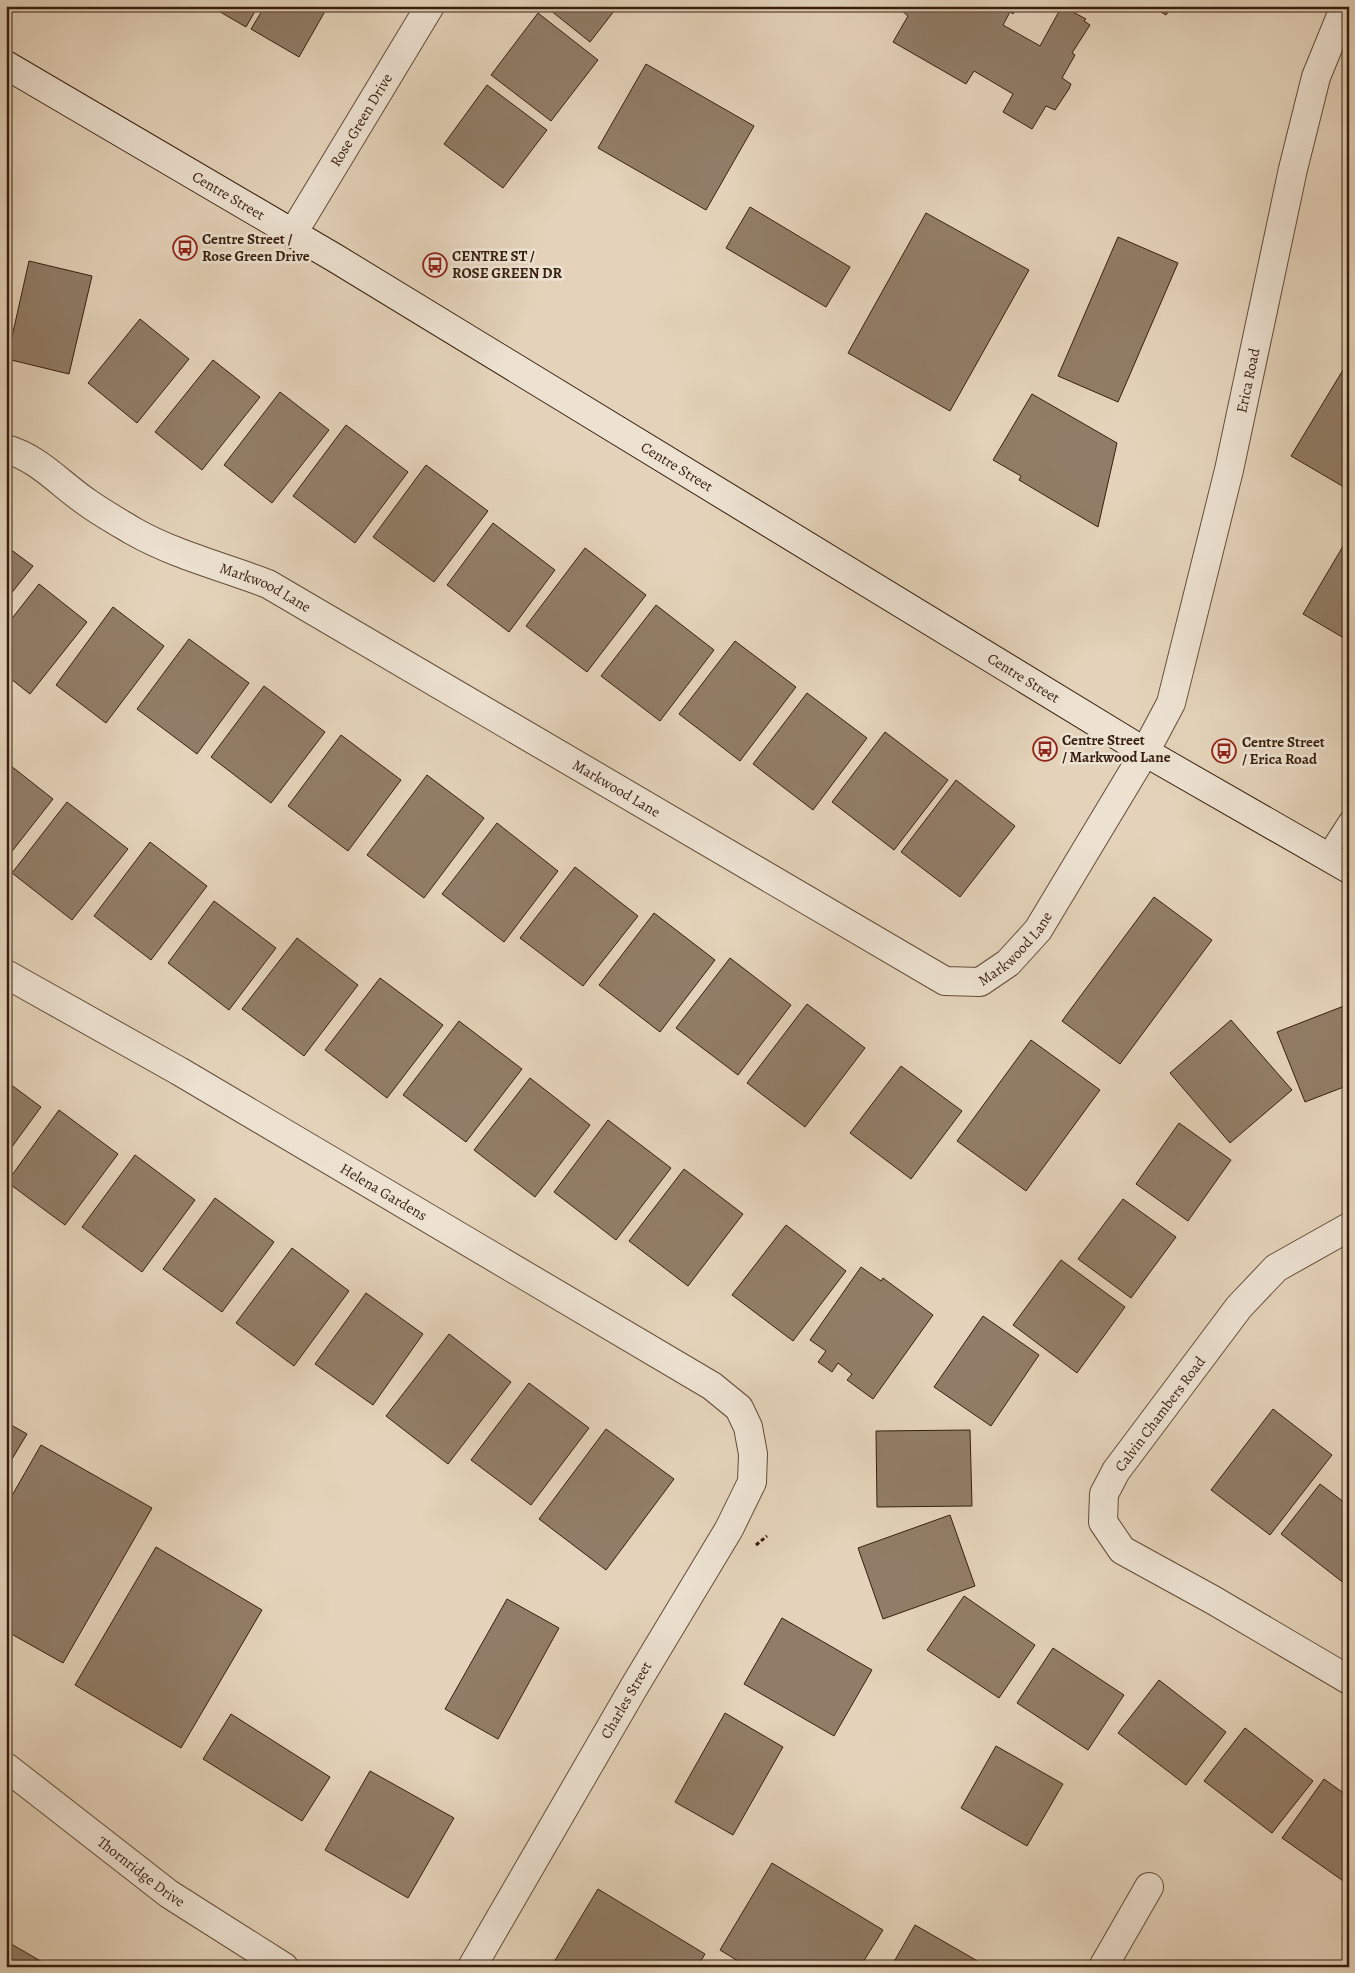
<svg xmlns="http://www.w3.org/2000/svg" width="1355" height="1973" font-family="Alegreya,serif">
  <rect width="100%" height="100%" fill="#e4d3ba"/>
  <filter id="stains"><feTurbulence type="fractalNoise" baseFrequency=".004" numOctaves="4"/><feColorMatrix values="0 0 0 0 .2 0 0 0 0 .09 0 0 0 0 .02 0 0 0 .5 -.17"/></filter>
  <radialGradient id="worn" r=".72"><stop offset=".6" stop-color="#630" stop-opacity="0"/><stop offset="1" stop-color="#630" stop-opacity=".3"/></radialGradient>
  <g fill="#917d67" stroke="#371f0d">
    <polygon points="210,6 258,6 246,27"/>
    <polygon points="265,6 328,6 299,57 251,29"/>
    <polygon points="545,6 618,6 590,42"/>
    <polygon points="896,6 1018,6 1013,14 1010,12 1003,25 1040,46 1062,6 1086,19 1084,21 1090,25 1072,53 1075,55 1062,78 1071,84 1069,89 1055,110 1046,106 1032,129 1003,112 1013,94 974,71 966,84 893,42 908,16"/>
    <polygon points="1151,6 1172,6 1166,15"/>
    <polygon points="538,13 598,60 551,121 491,75"/>
    <polygon points="646,64 754,126 706,210 598,148"/>
    <polygon points="487,85 547,130 503,188 444,144"/>
    <polygon points="750,207 850,267 826,307 726,248"/>
    <polygon points="926,213 1029,270 950,411 848,353"/>
    <polygon points="1118,237 1178,263 1118,402 1058,376"/>
    <polygon points="29,261 92,276 69,374 7,359"/>
    <polygon points="140,319 189,359 137,423 88,383"/>
    <polygon points="213,360 260,397 202,470 155,432"/>
    <polygon points="1349,360 1349,490 1291,456"/>
    <polygon points="280,392 329,430 272,503 224,465"/>
    <polygon points="1032,394 1117,443 1098,527 1019,480 1021,476 993,460"/>
    <polygon points="346,425 408,472 355,543 293,496"/>
    <polygon points="426,465 488,511 434,582 373,537"/>
    <polygon points="493,523 555,570 509,632 447,585"/>
    <polygon points="1349,536 1349,641 1303,614"/>
    <polygon points="6,546 33,566 6,600"/>
    <polygon points="585,548 646,595 587,672 526,626"/>
    <polygon points="39,584 87,622 30,694 6,675 6,626"/>
    <polygon points="656,605 714,650 660,721 601,676"/>
    <polygon points="113,607 164,646 106,723 56,685"/>
    <polygon points="189,639 249,683 197,754 137,709"/>
    <polygon points="735,641 796,687 740,761 679,714"/>
    <polygon points="264,686 325,732 271,803 211,757"/>
    <polygon points="807,693 867,738 813,810 753,764"/>
    <polygon points="885,732 948,780 894,850 832,802"/>
    <polygon points="341,735 401,780 348,851 288,806"/>
    <polygon points="6,762 53,799 6,859"/>
    <polygon points="427,775 484,818 424,898 367,855"/>
    <polygon points="956,780 1015,826 960,897 901,852"/>
    <polygon points="67,802 128,849 72,920 12,873"/>
    <polygon points="497,823 558,871 504,942 442,894"/>
    <polygon points="150,842 207,886 151,960 94,916"/>
    <polygon points="575,867 638,916 583,986 520,938"/>
    <polygon points="1154,897 1212,940 1120,1064 1062,1021"/>
    <polygon points="214,901 276,948 229,1010 168,963"/>
    <polygon points="654,913 715,960 660,1032 599,985"/>
    <polygon points="297,938 358,985 304,1056 242,1009"/>
    <polygon points="730,958 791,1005 738,1075 676,1028"/>
    <polygon points="380,978 443,1025 387,1098 325,1050"/>
    <polygon points="807,1004 865,1048 805,1127 747,1083"/>
    <polygon points="1349,1004 1349,1085 1305,1102 1277,1032"/>
    <polygon points="1231,1020 1292,1090 1230,1143 1170,1073"/>
    <polygon points="459,1021 522,1069 466,1142 403,1095"/>
    <polygon points="1031,1040 1100,1090 1026,1191 957,1141"/>
    <polygon points="901,1066 962,1111 911,1179 850,1133"/>
    <polygon points="530,1078 590,1125 535,1197 474,1150"/>
    <polygon points="6,1081 41,1107 6,1155"/>
    <polygon points="59,1110 118,1154 65,1225 7,1182"/>
    <polygon points="608,1120 671,1168 616,1240 554,1192"/>
    <polygon points="1179,1123 1231,1160 1188,1221 1136,1184"/>
    <polygon points="135,1155 195,1200 142,1272 82,1227"/>
    <polygon points="684,1169 743,1214 688,1286 629,1241"/>
    <polygon points="215,1198 274,1242 222,1312 163,1269"/>
    <polygon points="1123,1199 1176,1237 1131,1298 1078,1259"/>
    <polygon points="786,1225 846,1271 793,1341 732,1295"/>
    <polygon points="292,1248 349,1291 294,1366 236,1323"/>
    <polygon points="1061,1260 1125,1307 1077,1373 1013,1325"/>
    <polygon points="861,1267 881,1281 883,1278 933,1315 873,1399 847,1380 852,1374 838,1363 832,1372 818,1362 826,1351 810,1340"/>
    <polygon points="366,1293 423,1334 373,1405 315,1364"/>
    <polygon points="983,1316 1039,1355 991,1426 934,1387"/>
    <polygon points="449,1334 511,1382 448,1464 386,1416"/>
    <polygon points="529,1383 589,1428 531,1505 471,1460"/>
    <polygon points="1273,1409 1332,1455 1270,1535 1211,1490"/>
    <polygon points="6,1422 27,1434 6,1469"/>
    <polygon points="606,1429 674,1479 606,1570 539,1519"/>
    <polygon points="970,1430 972,1506 877,1507 876,1431"/>
    <polygon points="41,1445 152,1508 63,1663 6,1631 6,1506"/>
    <polygon points="1320,1484 1349,1506 1349,1579 1345,1584 1281,1534"/>
    <polygon points="950,1515 975,1586 883,1619 858,1548"/>
    <polygon points="156,1547 262,1610 181,1748 75,1685"/>
    <polygon points="964,1596 1035,1645 999,1698 927,1650"/>
    <polygon points="507,1599 559,1628 498,1739 445,1709"/>
    <polygon points="782,1618 872,1670 834,1736 744,1684"/>
    <polygon points="1053,1648 1124,1695 1088,1750 1017,1703"/>
    <polygon points="1159,1680 1226,1732 1186,1785 1118,1733"/>
    <polygon points="725,1713 783,1747 733,1835 675,1802"/>
    <polygon points="231,1714 330,1777 302,1821 203,1759"/>
    <polygon points="1245,1728 1313,1781 1272,1833 1204,1781"/>
    <polygon points="996,1746 1063,1784 1027,1846 961,1808"/>
    <polygon points="370,1771 454,1818 408,1898 325,1850"/>
    <polygon points="1324,1779 1349,1797 1349,1885 1282,1838"/>
    <polygon points="772,1863 883,1930 860,1967 748,1967 720,1950"/>
    <polygon points="598,1889 705,1954 697,1967 551,1967"/>
    <polygon points="915,1925 988,1967 891,1967"/>
    <polygon points="6,1941 51,1967 6,1967"/>
  </g>
  <g fill="none" stroke-linecap="round" stroke-linejoin="round">
    <g stroke="#624c38" stroke-width="21">
      <polyline id="lane" points="1326,856 1349,820"/>
    </g>
    <g stroke="#624c38" stroke-width="30">
      <g id="street">
        <path id="s1" d="M293,233L430,6"/>
        <path id="s2" d="M6,449C39,458 61,485 88,503C102,513 118,522 133,531C175,555 224,567 268,584L945,981L980,982L1008,963L1038,930L1145,752L1171,703L1229,470L1293,169L1316,77L1345,6"/>
        <path id="s3" d="M6,974L179,1071L712,1386L739,1408L748,1427L753,1454L752,1482L729,1529L634,1687L472,1967"/>
        <polyline points="1349,1227 1276,1268 1239,1307 1116,1471 1104,1494 1103,1522 1122,1550 1213,1600 1349,1680"/>
        <path id="s4" d="M6,1767L169,1894L284,1967"/>
        <polyline points="1103,1967 1149,1887"/>
      </g>
    </g>
    <g stroke="#371f0d" stroke-width="30">
      <g id="secondary">
        <path id="s5" d="M6,65L335,258L1145,752L1349,869"/>
      </g>
    </g>
    <polyline stroke="#371f0d" stroke-width="3" stroke-dasharray="4 2.5" stroke-linecap="butt" points="756,1545 767,1536"/>
    <use href="#lane" stroke="#ede2d2" stroke-width="19"/>
    <use href="#street" stroke="#ede2d2" stroke-width="28"/>
    <use href="#secondary" stroke="#ede2d2" stroke-width="28"/>
  </g>
  <defs>
    <g id="bus-ring" transform="scale(1.25)"><circle r="9.5" fill="#ede2d2" stroke="#8f2418" stroke-width="1.5"/><path d="M-5-6H5V4H4V6H2V4H-2V6H-4V4H-5ZM-3.5-4V0h7V-4ZM-3.5 1.2v1.5H-2V1.2ZM2 1.2v1.5H3.5V1.2Z" fill="#8f2418"/></g>
  </defs>
  <g fill-rule="evenodd">
    <use href="#bus-ring" x="185" y="248"/>
    <use href="#bus-ring" x="435" y="265"/>
    <use href="#bus-ring" x="1045" y="749"/>
    <use href="#bus-ring" x="1224" y="751"/>
  </g>
  <g text-anchor="middle" stroke-width="5" stroke-linejoin="round" paint-order="stroke">
    <g font-size="15" fill="#371f0d" stroke="#ede2d2">
      <text dy="5" stroke="none"><textPath href="#s1" startOffset="132">Rose Green Drive</textPath></text>
      <text dy="5" stroke="none"><textPath href="#s5" startOffset="258">Centre Street</textPath></text>
      <text dy="5" stroke="none"><textPath href="#s2" startOffset="1790">Erica Road</textPath></text>
      <text dy="5" stroke="none"><textPath href="#s5" startOffset="782">Centre Street</textPath></text>
      <text dy="5" stroke="none"><textPath href="#s2" startOffset="296">Markwood Lane</textPath></text>
      <text dy="5" stroke="none"><textPath href="#s5" startOffset="1188">Centre Street</textPath></text>
      <text dy="5" stroke="none"><textPath href="#s2" startOffset="701">Markwood Lane</textPath></text>
      <text dy="5" stroke="none"><textPath href="#s2" startOffset="1166">Markwood Lane</textPath></text>
      <text dy="5" stroke="none"><textPath href="#s3" startOffset="436">Helena Gardens</textPath></text>
      <text transform="translate(1160 1414) rotate(-53)" y="5">Calvin Chambers Road</text>
      <text transform="translate(626 1700) rotate(-60)" y="5">Charles Street</text>
      <text dy="5" stroke="none"><textPath href="#s4" startOffset="171">Thornridge Drive</textPath></text>
    </g>
    <g font-size="15" font-weight="bold" fill="#371f0d" stroke="#ede2d2" text-anchor="start">
      <text x="202" y="244">Centre Street /<tspan x="202" dy="17">Rose Green Drive</tspan></text>
      <text x="452" y="261">CENTRE ST /<tspan x="452" dy="17">ROSE GREEN DR</tspan></text>
      <text x="1062" y="745">Centre Street<tspan x="1062" dy="17">/ Markwood Lane</tspan></text>
      <text x="1242" y="747">Centre Street<tspan x="1242" dy="17">/ Erica Road</tspan></text>
    </g>
  </g>
  <rect width="1355" height="1973" fill="none" stroke="#e4d3ba" stroke-width="25"/>
  <rect x="8" y="8" width="1340" height="1958" fill="none" stroke="#371f0d" stroke-width="2.5"/>
  <rect x="12" y="12" width="1330" height="1948" fill="none" stroke="#371f0d"/>
  <rect width="100%" height="100%" filter="url(#stains)"/>
  <rect width="100%" height="100%" fill="url(#worn)"/>
</svg>
